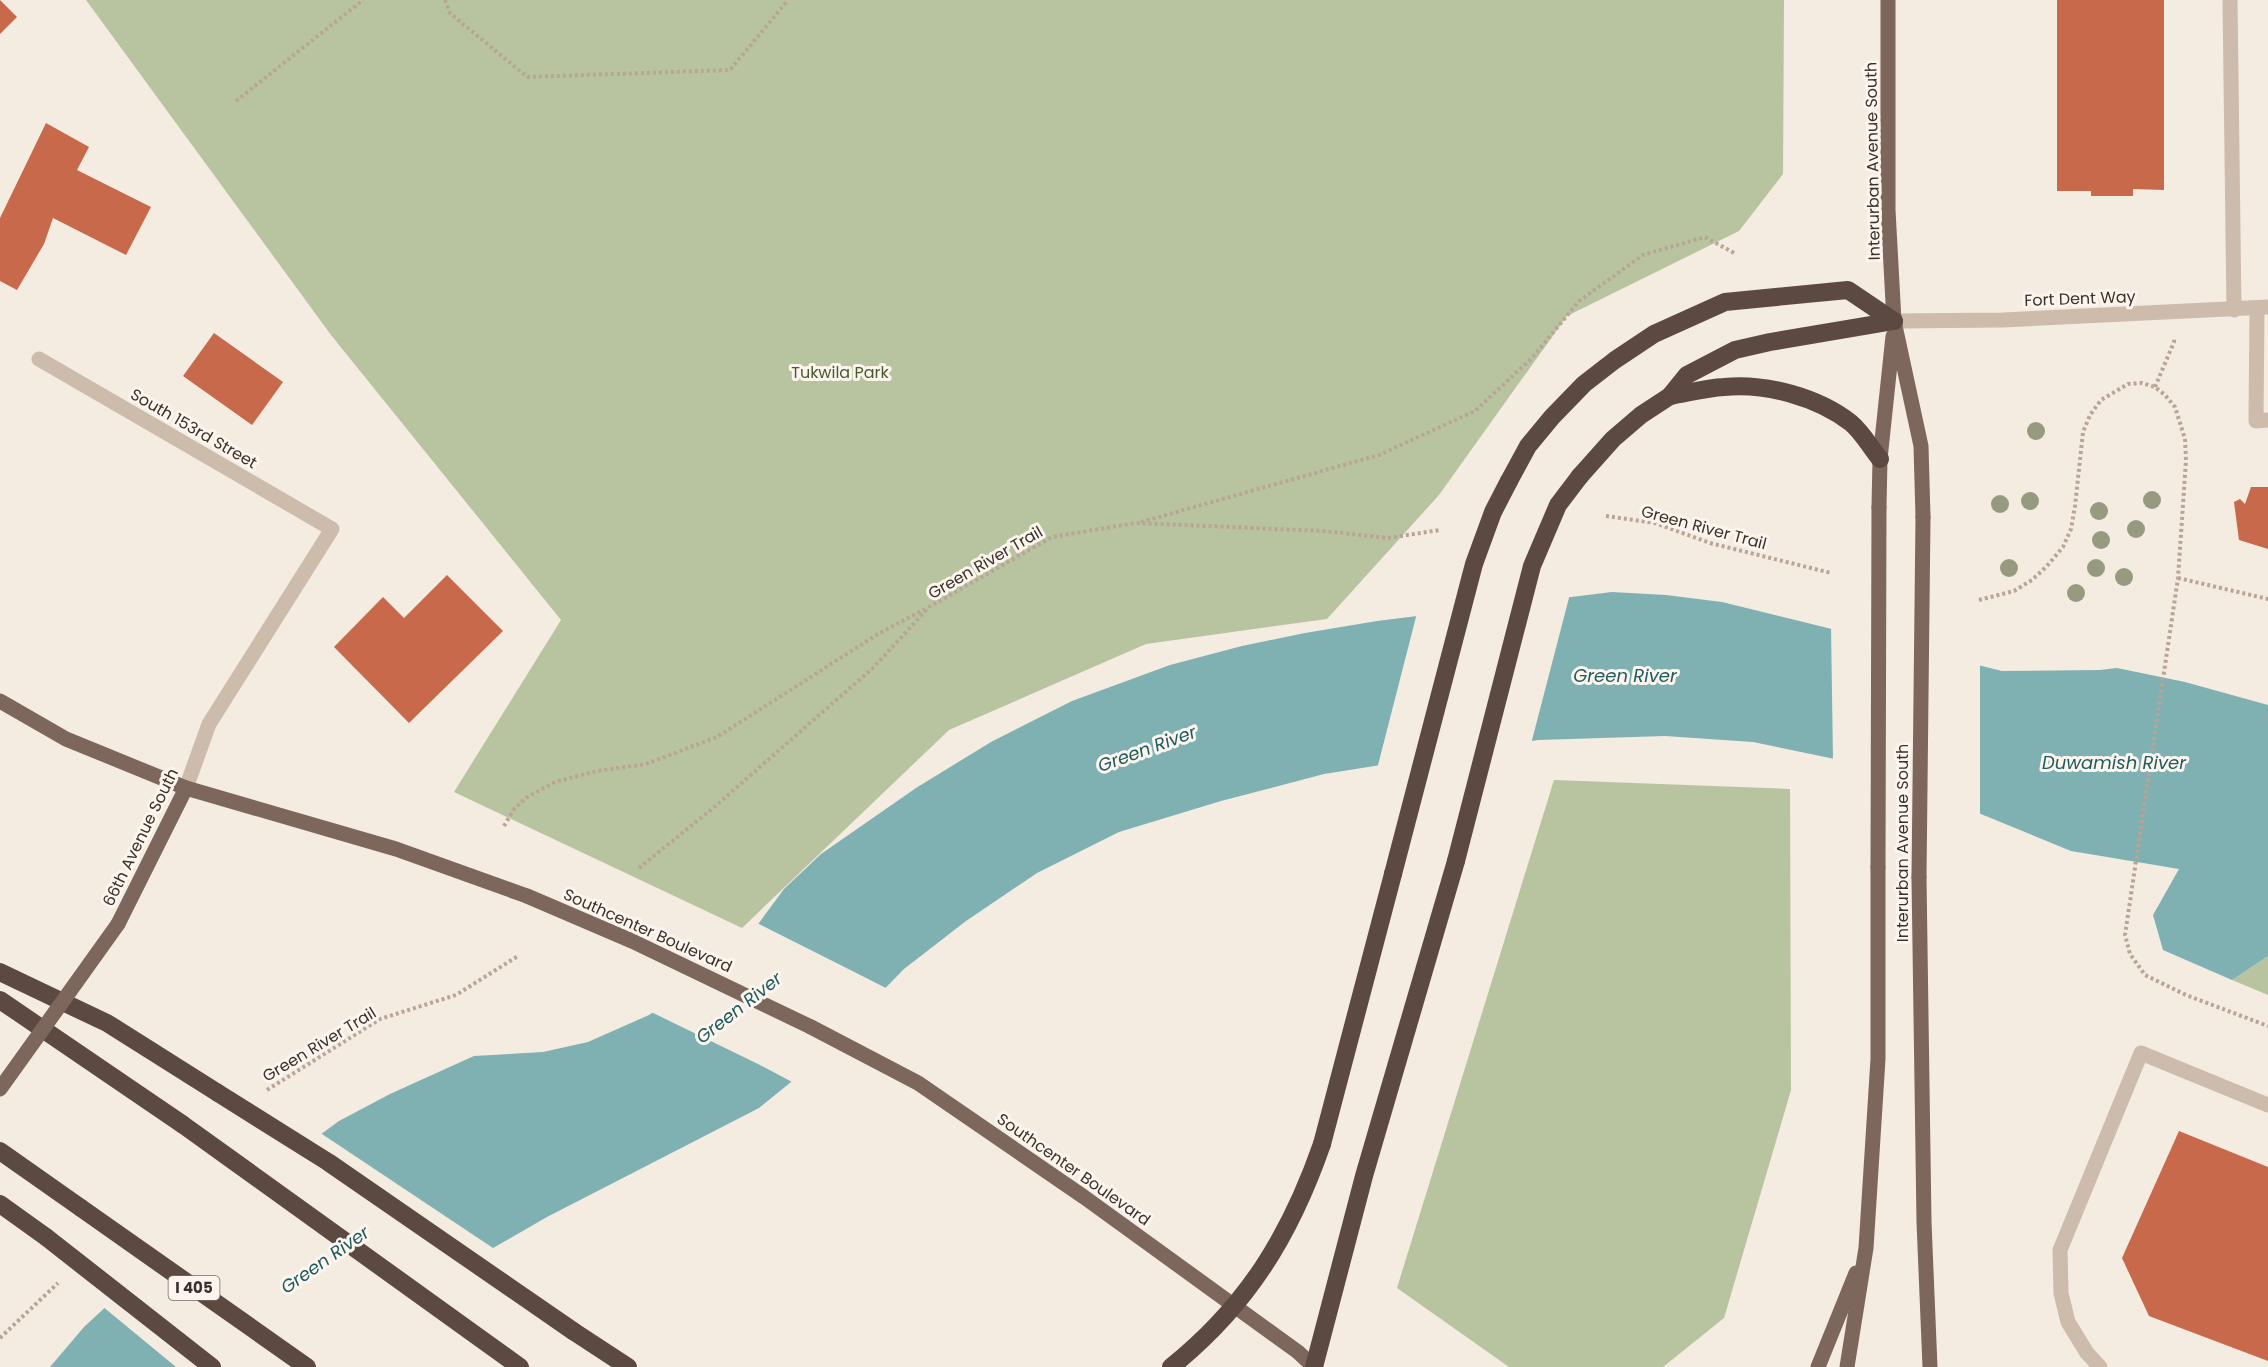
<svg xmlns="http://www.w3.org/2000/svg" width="2268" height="1367" font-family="Poppins,sans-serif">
  <rect width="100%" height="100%" fill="#f4ebe1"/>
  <g fill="#b8c4a0">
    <polygon points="86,0 1784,0 1783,174 1739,231 1567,316 1439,495 1327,619 1146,644 949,730 742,928 454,792 561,620 331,335"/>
    <polygon points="1554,780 1790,789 1791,1090 1724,1318 1663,1367 1509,1367 1397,1288"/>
    <polygon points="2268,956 2268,995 2232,980"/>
  </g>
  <polygon fill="#7fb0b2" points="1612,592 1666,595 1722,602 2002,671 2100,670 2117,668 2185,682 2268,705 2268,956 2232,980 2163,950 2153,915 2179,869 2071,851 1859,764 1753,742 1665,736 1538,740 1324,774 1221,801 1119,832 1037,873 966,921 904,969 801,1074 759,1108 547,1217 427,1286 323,1367 50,1367 84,1327 151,1265 242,1192 339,1121 390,1094 474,1056 543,1052 588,1042 649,1015 724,962 756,927 784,889 821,854 916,788 991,742 1072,701 1170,665 1242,646 1305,633 1377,621"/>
  <g fill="#f4ebe1">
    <polygon points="1570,594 1531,744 1377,769 1417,613"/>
    <polygon points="1831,627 1980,663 1980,816 1858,766 1833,761"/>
    <polygon points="755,922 888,989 794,1083 758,1064 649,1011 722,960"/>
    <polygon points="319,1132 496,1250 428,1289 327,1367 176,1367 102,1306 189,1229"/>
  </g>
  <g fill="#c8694b">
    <polygon points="0,0 17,17 0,34"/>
    <polygon points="2057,0 2164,0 2164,190 2133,189 2133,196 2091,196 2091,191 2057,191"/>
    <polygon points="46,123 89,147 77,170 151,207 126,255 53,218 44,244 17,290 0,281 0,218"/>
    <polygon points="214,333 283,382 252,425 183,376"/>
    <polygon points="2251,487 2268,487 2268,549 2239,540 2234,502 2240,499 2245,504"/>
    <polygon points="447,575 503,631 409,723 334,647 383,597 404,618"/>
    <polygon points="2179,1131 2268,1167 2268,1361 2149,1316 2122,1258"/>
  </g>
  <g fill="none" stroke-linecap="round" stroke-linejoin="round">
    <g stroke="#b9a596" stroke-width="4" stroke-dasharray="3 3" stroke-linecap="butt">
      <polyline points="445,0 450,13 527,77 730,70 788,0"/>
      <polyline points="236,101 363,0"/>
      <polyline points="2155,387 2174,342 2174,337"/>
      <polyline points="1606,516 1655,523 1710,543 1831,573"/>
      <polyline points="1141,522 1379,455 1475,411 1532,358 1579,301 1643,255 1705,237 1736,254"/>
      <polyline points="2178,578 2268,599"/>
      <polyline points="1979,600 2014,591 2032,580 2047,566 2063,547 2071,529 2075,506 2083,432 2090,415 2101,400 2128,384 2142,383 2155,387 2165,395 2175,407 2185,439 2186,460 2178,578 2125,935 2130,954 2145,975 2186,995 2268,1026"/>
      <polyline points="504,826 514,809 526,798 555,782 597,771 646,764 717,737 878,634 925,609"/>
      <polyline points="639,868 712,809 874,667 929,607 1052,537 1136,523 1324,531 1388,538 1440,530"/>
      <polyline points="267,1090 380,1019 456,995 518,956"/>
      <polyline points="0,1338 58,1283"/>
    </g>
    <g stroke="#cdbbac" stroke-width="15">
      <polyline points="2230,0 2234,310"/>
      <polyline points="2257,308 2256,421 2268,420"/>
      <polyline points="1894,321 2003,320 2268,307"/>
      <polyline points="39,359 332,529 209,724 186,788"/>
      <polyline points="2100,1367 2087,1353 2068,1322 2061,1293 2060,1250 2141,1053 2268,1105"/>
    </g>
    <g stroke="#7d675c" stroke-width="15">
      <polyline points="1888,0 1888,210 1894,321 1921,446 1923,517"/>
      <polyline points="1879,507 1880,459 1893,336"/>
      <polyline points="0,701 66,739 186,788 396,849 527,896"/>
      <polyline points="1919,877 1924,1222 1930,1367"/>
      <polyline points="118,924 186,788"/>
      <polyline points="811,1027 918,1083 1084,1197 1298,1352 1314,1367"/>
      <polyline points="1818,1367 1856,1273"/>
      <polyline points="1847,1367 1866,1248 1878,1059 1878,867"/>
    </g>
    <g stroke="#5c4a42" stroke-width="18">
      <path d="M1670,396C1688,393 1706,388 1724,387C1766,383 1818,397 1851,423C1862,432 1871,448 1880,459"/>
      <polyline points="1580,476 1613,439 1641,415 1670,396 1687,375 1735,350 1770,342 1894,321"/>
      <polyline points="1509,481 1528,446 1552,417 1584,384 1615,360 1654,334 1725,302 1848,290 1894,321"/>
      <polyline points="0,972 107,1023 218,1093"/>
      <polyline points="0,1000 182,1124"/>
      <polyline points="1322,1144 1393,874"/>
      <polyline points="0,1151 81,1208"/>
      <polyline points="0,1204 46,1237"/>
      <polyline points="573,1331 628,1367"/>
      <polyline points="1314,1367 1364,1176 1456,861"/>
    </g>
    <g stroke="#7d675c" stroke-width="15">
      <polyline points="1878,867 1879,507"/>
      <polyline points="1919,877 1923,517"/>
      <polyline points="527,896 632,941 811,1027"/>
      <polyline points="0,1089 118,924"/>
    </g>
    <g stroke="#5c4a42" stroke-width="18">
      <polyline points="1456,861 1532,566 1558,505 1580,476"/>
      <polyline points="1393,874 1474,564 1493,512 1509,481"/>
      <polyline points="218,1093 328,1162 573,1331"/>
      <polyline points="182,1124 520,1367"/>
      <polyline points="81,1208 307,1367"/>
      <polyline points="46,1237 212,1367"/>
      <path d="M1171,1367C1247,1306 1290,1236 1322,1144"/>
    </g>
  </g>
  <g fill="#969b7f">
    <circle cx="2036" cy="431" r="9"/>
    <circle cx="2152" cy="500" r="9"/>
    <circle cx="2030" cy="501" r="9"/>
    <circle cx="2000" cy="504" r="9"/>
    <circle cx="2099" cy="511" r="9"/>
    <circle cx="2136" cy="529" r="9"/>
    <circle cx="2101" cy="540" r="9"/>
    <circle cx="2009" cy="568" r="9"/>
    <circle cx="2096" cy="568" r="9"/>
    <circle cx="2124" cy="577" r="9"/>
    <circle cx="2076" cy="593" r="9"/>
  </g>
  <g text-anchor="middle" stroke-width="6" stroke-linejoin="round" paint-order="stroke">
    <rect fill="#fbf5ee" stroke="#756b66" stroke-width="1.5" x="168.5" y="1276" width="51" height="24" rx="4.5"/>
    <g font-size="15" font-weight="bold" fill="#3b302b">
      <text x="194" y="1293">I 405</text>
    </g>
    <g font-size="16" fill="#3b302b" stroke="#fbf5ee">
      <text transform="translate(1872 161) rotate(-91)" y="6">Interurban Avenue South</text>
      <text transform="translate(2080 298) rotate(-2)" y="6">Fort Dent Way</text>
      <text transform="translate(194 428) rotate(30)" y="6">South 153rd Street</text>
      <text transform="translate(1704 527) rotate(15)" y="6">Green River Trail</text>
      <text transform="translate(985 562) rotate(-30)" y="6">Green River Trail</text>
      <text transform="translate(140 837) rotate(-64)" y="6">66th Avenue South</text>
      <text transform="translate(1902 843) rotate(-90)" y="6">Interurban Avenue South</text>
      <text transform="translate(648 930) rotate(24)" y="6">Southcenter Boulevard</text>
      <text transform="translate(319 1044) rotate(-31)" y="6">Green River Trail</text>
      <text transform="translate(1074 1169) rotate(35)" y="6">Southcenter Boulevard</text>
    </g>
    <g font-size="16" fill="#4a5a2e" stroke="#fbf5ee">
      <text x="840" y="378">Tukwila Park</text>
    </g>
    <g font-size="18" font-style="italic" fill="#1f5a5e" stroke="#fbf5ee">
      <text x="1625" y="682">Green River</text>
      <text transform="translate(1147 749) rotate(-20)" y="6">Green River</text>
      <text x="2114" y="769">Duwamish River</text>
      <text transform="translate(739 1008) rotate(-38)" y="6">Green River</text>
      <text transform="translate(325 1260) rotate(-35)" y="6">Green River</text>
    </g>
  </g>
</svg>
